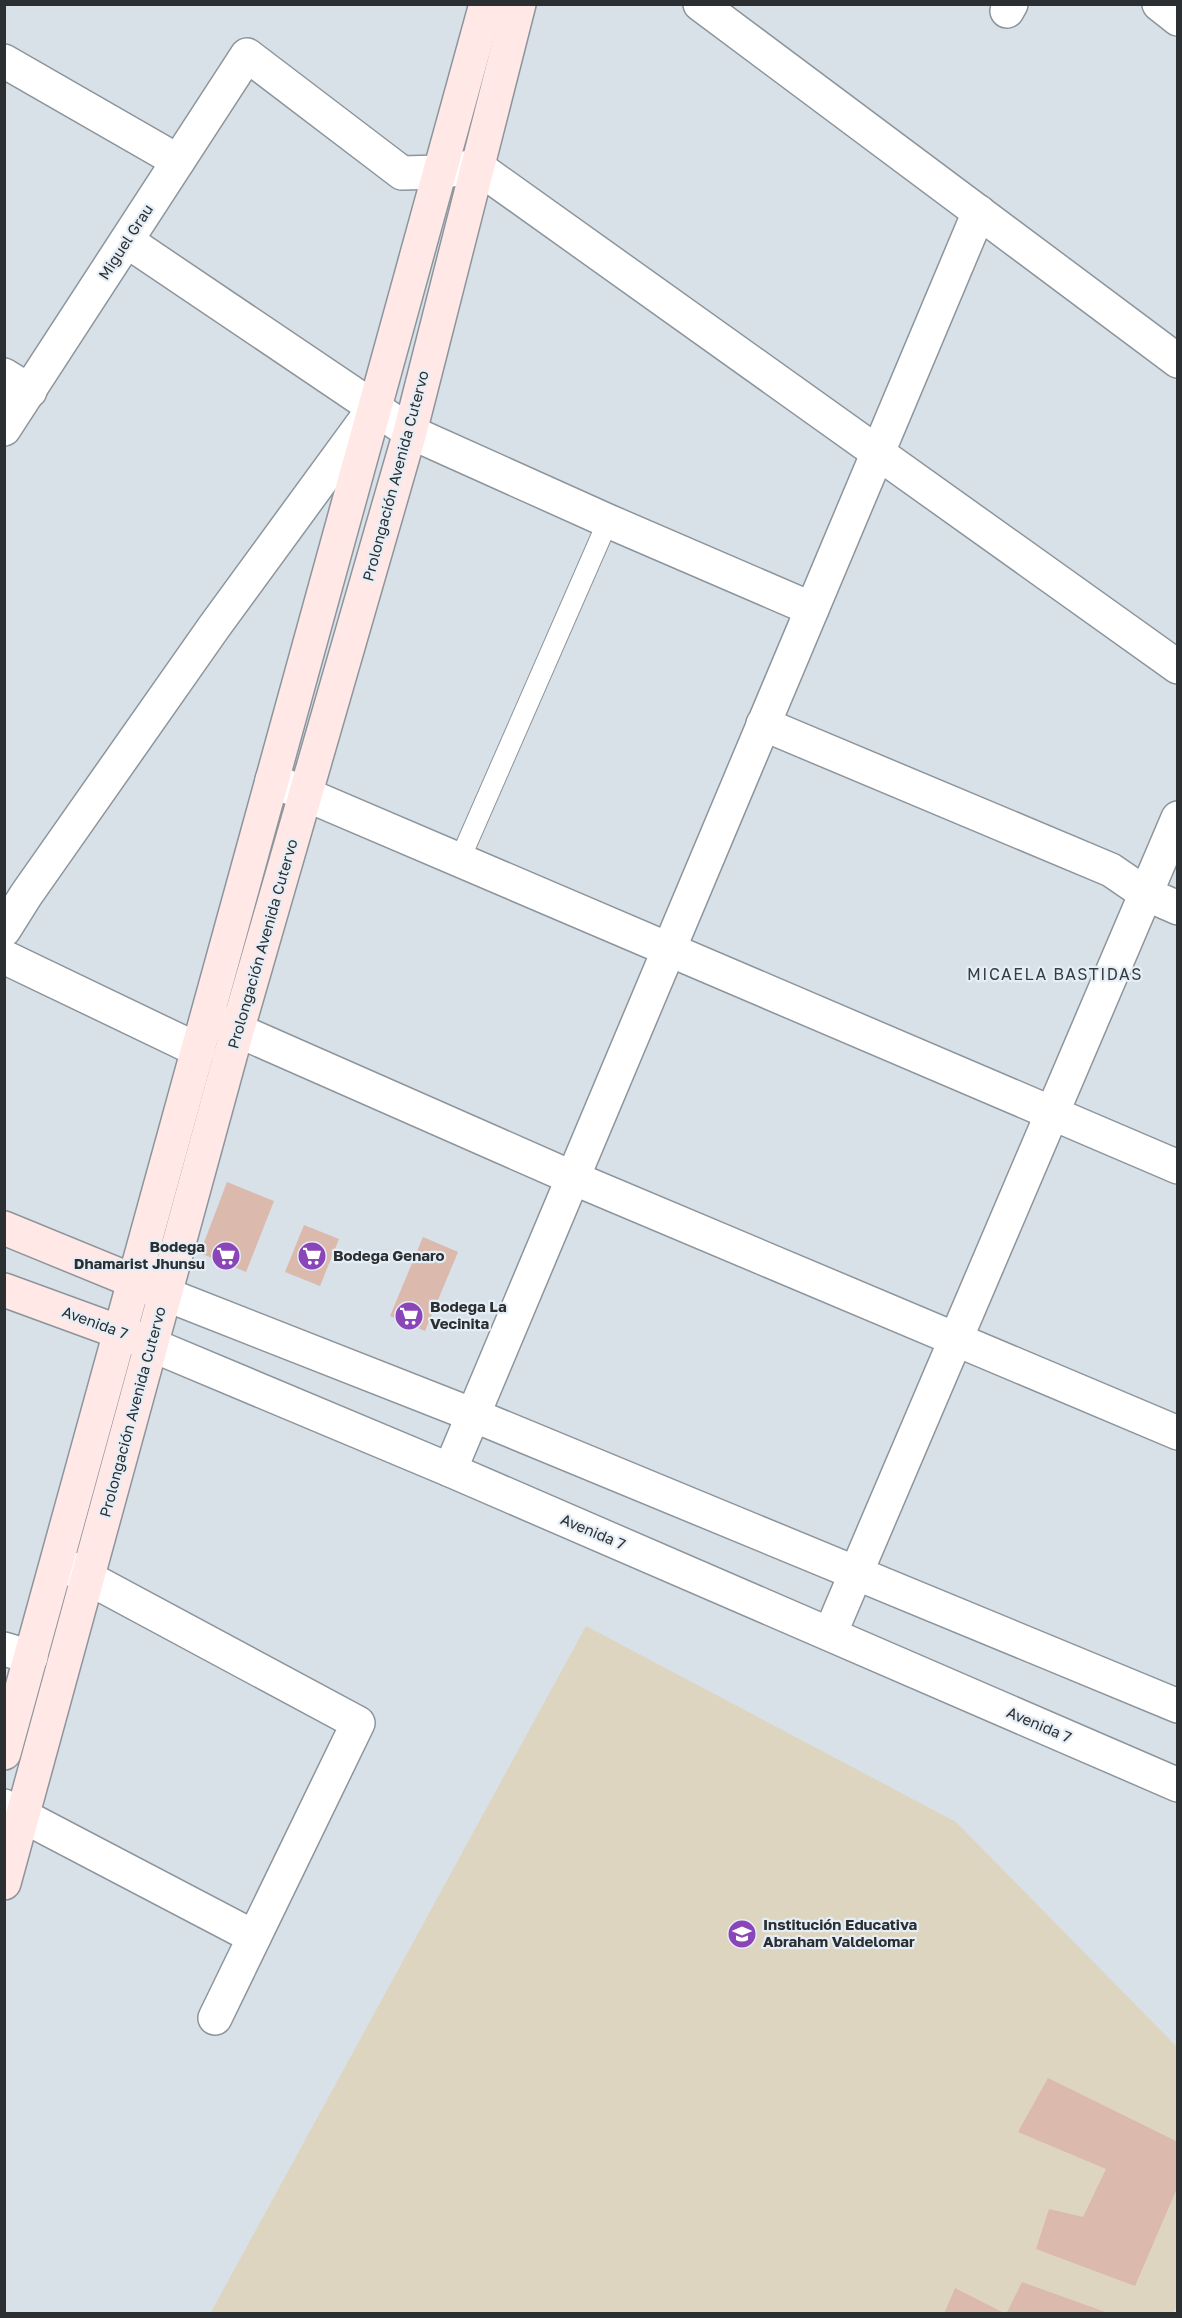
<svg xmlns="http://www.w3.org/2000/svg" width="1182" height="2318" font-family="'Golos Text',sans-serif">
  <rect width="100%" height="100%" fill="#d8e0e8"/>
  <polygon fill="#ded5c0" points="586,1626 956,1822 1177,2047 1178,2304 1173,2313 210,2314"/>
  <g fill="#dbb9ad">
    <polygon points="227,1182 274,1201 246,1272 200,1253"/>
    <polygon points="304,1225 339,1239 320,1286 285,1272"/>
    <polygon points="423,1237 458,1252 425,1331 390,1316"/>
    <polygon points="1048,2078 1178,2142 1178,2186 1135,2286 1036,2249 1049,2209 1083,2217 1106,2169 1018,2132"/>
    <polygon points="1022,2282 1108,2313 1108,2314 1006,2314"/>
    <polygon points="955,2288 1006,2314 944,2314"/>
  </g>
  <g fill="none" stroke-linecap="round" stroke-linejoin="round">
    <g stroke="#8d959c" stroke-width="22">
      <polyline id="lane" points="460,859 608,521"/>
    </g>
    <g stroke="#8d959c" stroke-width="36">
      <g id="street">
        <polyline points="700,4 1178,361"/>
        <polyline points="1159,4 1178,19"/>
        <polyline points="1007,11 1011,4"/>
        <polyline points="4,61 178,161"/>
        <polyline points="127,241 410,432 608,521 812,609"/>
        <polyline points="4,375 30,391"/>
        <polyline points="4,429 247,55 402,173 440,172 476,166 1178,667"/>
        <polyline points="763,724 1111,870 1146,894 1178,908"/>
        <polyline points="272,780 1178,1167"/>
        <polyline points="4,930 26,895 214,627 374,408"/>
        <polyline points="4,957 198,1050"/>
        <polyline points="212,1019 573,1178 1178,1433"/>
        <polyline points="165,1294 473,1415 1178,1706"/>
        <polyline points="152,1345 450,1470 1178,1785"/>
        <polyline points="450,1470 979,212"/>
        <polyline points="64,1565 358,1723 215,2018"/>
        <polyline points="830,1634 1178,818"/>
        <polyline points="4,1649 31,1657"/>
        <polyline points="4,1806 254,1937"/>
      </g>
    </g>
    <g stroke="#8d959c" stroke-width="36">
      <g id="secondary">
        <polyline points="4,1228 153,1289"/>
        <polyline points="4,1290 141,1340"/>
        <polyline points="4,1753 486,4"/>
        <polyline points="4,1883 237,1031 410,432 519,4"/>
      </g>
    </g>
    <use href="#lane" stroke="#fff" stroke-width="20"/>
    <use href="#street" stroke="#fff" stroke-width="33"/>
    <use href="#secondary" stroke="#ffe8e6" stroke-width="33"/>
  </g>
  <defs>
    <g id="supermarket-disc" transform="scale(1.5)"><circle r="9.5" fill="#8a45b8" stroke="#e5eef6"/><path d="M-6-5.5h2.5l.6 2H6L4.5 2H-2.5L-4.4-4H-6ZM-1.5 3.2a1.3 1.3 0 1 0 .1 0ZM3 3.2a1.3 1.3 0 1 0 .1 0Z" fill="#fff"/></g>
    <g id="school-disc" transform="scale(1.5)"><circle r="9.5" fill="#8a45b8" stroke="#e5eef6"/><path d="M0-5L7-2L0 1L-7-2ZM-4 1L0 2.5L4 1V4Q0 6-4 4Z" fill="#fff"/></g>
  </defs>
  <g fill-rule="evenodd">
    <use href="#supermarket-disc" x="226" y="1256"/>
    <use href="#supermarket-disc" x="312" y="1256"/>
    <use href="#supermarket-disc" x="409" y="1316"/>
    <use href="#school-disc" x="742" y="1934"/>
  </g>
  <g text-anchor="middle" stroke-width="4.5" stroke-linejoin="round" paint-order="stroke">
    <g font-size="15" fill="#2b2f31" stroke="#e5eef6">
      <text transform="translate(126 242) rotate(-57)" y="5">Miguel Grau</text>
      <text transform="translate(396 476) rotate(-75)" y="5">Prolongación Avenida Cutervo</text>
      <text transform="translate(263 944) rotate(-74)" y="5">Prolongación Avenida Cutervo</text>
      <text transform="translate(95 1323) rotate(20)" y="5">Avenida 7</text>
      <text transform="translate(133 1412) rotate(-75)" y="5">Prolongación Avenida Cutervo</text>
      <text transform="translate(593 1532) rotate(23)" y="5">Avenida 7</text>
      <text transform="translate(1039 1725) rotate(23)" y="5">Avenida 7</text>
    </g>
    <g font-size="15" font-weight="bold" fill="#2b2f31" stroke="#e5eef6" text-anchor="start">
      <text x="205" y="1252" text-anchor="end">Bodega<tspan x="205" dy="17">Dhamarist Jhunsu</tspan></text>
      <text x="333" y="1261">Bodega Genaro</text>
      <text x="430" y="1312">Bodega La<tspan x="430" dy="17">Vecinita</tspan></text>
      <text x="763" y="1930">Institución Educativa<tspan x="763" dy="17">Abraham Valdelomar</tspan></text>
    </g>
    <g font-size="16" letter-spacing="1.5" fill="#363c43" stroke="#e5eef6">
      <text x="1055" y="980">MICAELA BASTIDAS</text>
    </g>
  </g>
  <rect width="1182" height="2318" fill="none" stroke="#2b2f31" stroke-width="12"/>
</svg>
